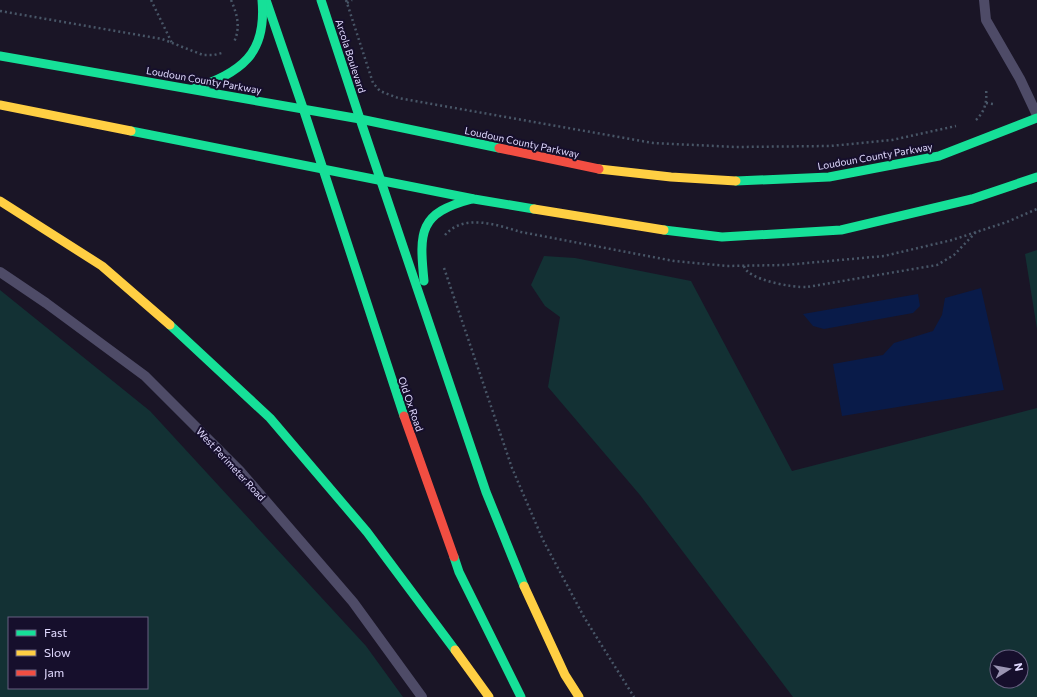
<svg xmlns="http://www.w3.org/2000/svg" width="1037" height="697" font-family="Commissioner,sans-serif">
  <rect width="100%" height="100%" fill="#1a1526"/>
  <g fill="#133134" fill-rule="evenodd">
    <polygon points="1037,250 1037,329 1025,254"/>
    <path d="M544,256L575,258L691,281L792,471L1037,408V697H793L640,495L548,387L560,317L545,306L531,285ZM997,657H1021V681H997Z"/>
    <path d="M0,290L150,411L366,646L403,697H0ZM9,618H147V688H9Z"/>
  </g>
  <g fill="#091b49">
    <polygon points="981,288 1004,390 842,416 833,364 883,355 894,343 933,331 942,315 945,298"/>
    <polygon points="918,294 920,306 913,313 824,329 813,326 803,314"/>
  </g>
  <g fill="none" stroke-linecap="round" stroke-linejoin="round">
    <g stroke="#485667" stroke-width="2.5" stroke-dasharray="2 3" stroke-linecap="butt">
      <polyline points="151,0 172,43"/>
      <path d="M231,0C237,14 241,27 234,42"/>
      <polyline points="346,0 373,83 380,91 398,98 653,143 736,147 830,146 892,140 956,126"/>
      <polyline points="347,3 352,0"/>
      <polyline points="0,11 162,39 203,55 214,55 222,53"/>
      <polyline points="986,103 993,104"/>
      <path d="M976,120C986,110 987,101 986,88"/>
      <path d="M445,235C464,213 497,225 521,232L674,261L727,266L785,265L884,256L952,240L1007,222L1037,209"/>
      <path d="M744,266C747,280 794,288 807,287L937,265L954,255L976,232"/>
      <polyline points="444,268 512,468 543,540 584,617 634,697"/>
    </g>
    <g stroke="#4e4b67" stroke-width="10">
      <polyline points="984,0 986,20 1020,79 1037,115"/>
      <polyline points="0,272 46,303 145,376 240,471 353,602 422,697"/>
    </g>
    <g stroke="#16e098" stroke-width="9">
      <polyline points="266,0 303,108"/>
      <polyline points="321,0 360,119"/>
      <polyline points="0,56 360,119 499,148"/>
      <path d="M193,89C241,72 267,55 262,0"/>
      <polyline points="303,108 404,416"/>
      <polyline points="360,119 486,492 524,586"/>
      <polyline points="131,131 474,199 534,209"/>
      <polyline points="736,181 829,177 939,156 1037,118"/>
      <polyline points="664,230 722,237 841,230 972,199 1037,177"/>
      <path d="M424,281C419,231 419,213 472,199"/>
      <polyline points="170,325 270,418 367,532 455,650"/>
      <polyline points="454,557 459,572 521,697"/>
    </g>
    <g stroke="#ffcf43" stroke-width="9">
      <polyline points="0,105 131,131"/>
      <polyline points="599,169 671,177 736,181"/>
      <polyline points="0,201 102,266 170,325"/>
      <polyline points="534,209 664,230"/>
      <polyline points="524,586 565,675 579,697"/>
      <polyline points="455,650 489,697"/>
    </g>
    <g stroke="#f24e42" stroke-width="9">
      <polyline points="499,148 599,169"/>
      <polyline points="404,416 454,557"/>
    </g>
  </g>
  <g text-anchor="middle" stroke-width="4" stroke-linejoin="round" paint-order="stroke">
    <g font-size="10" fill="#e1daff" stroke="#160f2c">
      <text transform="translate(351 56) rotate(72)" y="4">Arcola Boulevard</text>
      <text transform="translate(204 80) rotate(10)" y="4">Loudoun County Parkway</text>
      <text transform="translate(522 142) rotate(12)" y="4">Loudoun County Parkway</text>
      <text transform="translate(875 156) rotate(-10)" y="4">Loudoun County Parkway</text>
      <text transform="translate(411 404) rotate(71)" y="4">Old Ox Road</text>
      <text transform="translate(231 464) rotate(47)" y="4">West Perimeter Road</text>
    </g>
  </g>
  <rect x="8" y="617" width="140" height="72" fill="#160f2c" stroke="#676080"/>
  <rect x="16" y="630" width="20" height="6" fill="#16e098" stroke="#676080"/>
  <text x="44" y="637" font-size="12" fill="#e1daff">Fast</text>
  <rect x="16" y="650" width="20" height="6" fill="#ffcf43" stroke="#676080"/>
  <text x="44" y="657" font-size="12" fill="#e1daff">Slow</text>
  <rect x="16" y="670" width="20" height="6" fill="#f24e42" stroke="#676080"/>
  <text x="44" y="677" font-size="12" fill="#e1daff">Jam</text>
  <g transform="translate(1009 669) rotate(79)"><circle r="19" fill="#160f2c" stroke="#676080"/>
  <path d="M0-3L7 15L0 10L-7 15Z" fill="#9b95b3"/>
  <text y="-6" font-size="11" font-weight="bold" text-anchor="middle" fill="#e1daff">N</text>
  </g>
</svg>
